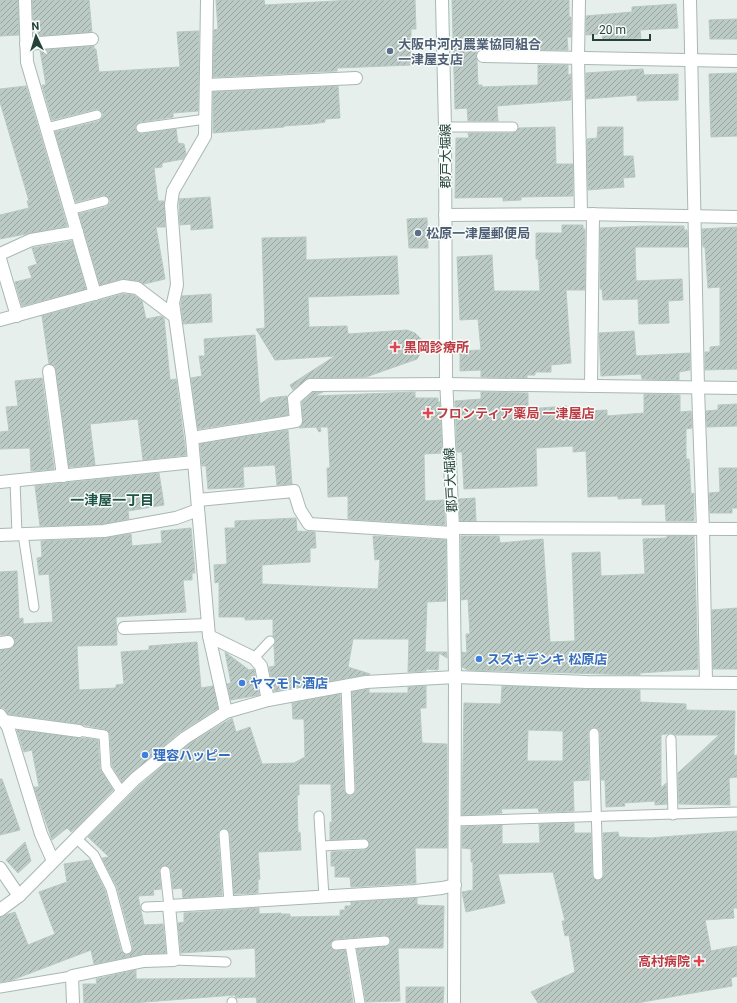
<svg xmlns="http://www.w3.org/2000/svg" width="737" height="1003" font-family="Roboto,'Noto Sans JP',sans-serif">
  <defs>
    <pattern id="building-hatch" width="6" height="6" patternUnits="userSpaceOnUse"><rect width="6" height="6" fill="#bbcac4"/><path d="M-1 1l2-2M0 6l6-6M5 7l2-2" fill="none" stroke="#98a6a0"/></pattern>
  </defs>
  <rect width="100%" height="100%" fill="#e6efeb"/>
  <g fill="url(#building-hatch)" stroke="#b8c9c2" fill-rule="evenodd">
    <polygon points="0,0 18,0 19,35 0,36"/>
    <polygon points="32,0 89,0 92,32 37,36 37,33 34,33"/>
    <polygon points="216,0 264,0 265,5 352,0 415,0 416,29 411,29 411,65 337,68 337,71 213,77 214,30 218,29"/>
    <polygon points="452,0 569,0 569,17 571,17 571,37 567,37 568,50 538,50 538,37 536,36 477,37 476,56 477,61 478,85 482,85 482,87 538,85 538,65 568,65 568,75 571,74 571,100 497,106 498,121 468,121 467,108 455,109"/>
    <polygon points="676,4 678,28 640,30 641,38 603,40 602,34 586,35 586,16 632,12 632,7"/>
    <polygon points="737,19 737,39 710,39 709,20"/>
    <polygon points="199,31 198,111 173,113 173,117 140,122 135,126 137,132 141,134 176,129 178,143 184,144 186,154 183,159 162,163 162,167 154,168 158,201 164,201 165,227 156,227 165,279 144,284 138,281 121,279 100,285 79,214 106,207 110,203 110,199 103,195 76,202 55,132 99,121 103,117 103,113 99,109 96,109 52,120 42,85 46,85 40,50 94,46 94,49 96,49 99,72 180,67 177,32"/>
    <polygon points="643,69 644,75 678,74 678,100 637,101 637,95 586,99 586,73"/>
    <polygon points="737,73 737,136 711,137 709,74"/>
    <polygon points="26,86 67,226 0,239 0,215 29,208 27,201 29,201 0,102 0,89"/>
    <polygon points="338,86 340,118 325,119 325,122 312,124 284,126 284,127 213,133 213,92"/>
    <polygon points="555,127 556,164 573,164 573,196 521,197 521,200 503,201 503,197 455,198 456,138 469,138 468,133 513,133 516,132 519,128"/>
    <polygon points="598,127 623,127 623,156 633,156 635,177 623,178 624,187 588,190 587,139 597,138"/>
    <polygon points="210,197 213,228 191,230 191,224 180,225 179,199"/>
    <polygon points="427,218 428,248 409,248 407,219"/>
    <polygon points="562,225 583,225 583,229 585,229 585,290 566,290 571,363 551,365 551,372 535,372 535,375 527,375 527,378 481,377 481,370 460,371 460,351 481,350 478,319 460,320 457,257 492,255 494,291 540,291 538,259 536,259 536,233 562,233"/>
    <polygon points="646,226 684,226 684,230 687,230 688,247 635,247 636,281 682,279 683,300 668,301 669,323 639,324 638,299 603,300 602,289 600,289 600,228"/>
    <polygon points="737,227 737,369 705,370 705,352 710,352 710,347 720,346 720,287 708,288 705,247 703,247 702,229"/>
    <polygon points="306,237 306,260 397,256 399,294 308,297 309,327 347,326 348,334 407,330 415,333 421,339 423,349 417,359 366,377 309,378 293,390 290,385 335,356 275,360 256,329 265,328 262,238"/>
    <polygon points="72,241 86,289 22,306 15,282 32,278 28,267 37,264 32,248"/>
    <polygon points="123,294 134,295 142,301 146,319 161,316 164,318 170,380 176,379 186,455 143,460 138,419 90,424 95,465 69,467 56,370 55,366 49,364 42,316"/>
    <polygon points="211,294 212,322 183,324 181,303 182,296"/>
    <polygon points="634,331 636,356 690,353 690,370 679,372 679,380 642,379 641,374 601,376 599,333"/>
    <polygon points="255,335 260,404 269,398 287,396 288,415 198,429 191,378 202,376 199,356 205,356 204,339"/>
    <polygon points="42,378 54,469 31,471 30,448 0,449 0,432 9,431 6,407 18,406 15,381"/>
    <polygon points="313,392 323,392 314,396 415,392 415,398 438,398 438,402 440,402 442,453 424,454 425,501 444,500 445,525 348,519 348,496 328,497 327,468 330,468 328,427 320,427 321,431 319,432 316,427 299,428 303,421 302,402"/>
    <polygon points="481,392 528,393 528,409 567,406 567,412 607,410 607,416 644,413 644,394 680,395 680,412 691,411 692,428 686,429 686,459 689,459 691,494 694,493 694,521 666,521 665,504 642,505 642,498 618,499 618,496 588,497 586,451 573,452 573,446 536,448 537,486 464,489 462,452 457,452 455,401 481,399"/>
    <polygon points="737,404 737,426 707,427 706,411 718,410 718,405"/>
    <polygon points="288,430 292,484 277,485 275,465 243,467 244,487 208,489 206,466 202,466 200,444"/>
    <polygon points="719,468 737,468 737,508 732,508 732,513 710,513 709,493 720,492"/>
    <polygon points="159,473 164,505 128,511 129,519 103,524 40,526 35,486"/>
    <polygon points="475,498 476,521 460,521 459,499"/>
    <polygon points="296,518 297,531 315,532 316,548 310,548 310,562 262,565 262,584 378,589 380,559 375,560 373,536 446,540 446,601 427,602 425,652 447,652 447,658 439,653 438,670 426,669 426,671 408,672 409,639 353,639 348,667 370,674 274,691 269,667 275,666 274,646 276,640 273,636 273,619 245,620 245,617 219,617 219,582 215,583 214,565 227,564 225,528 235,528 235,521"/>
    <polygon points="191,528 195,573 192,573 192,580 183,580 186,612 116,617 117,645 77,646 79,690 116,688 116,685 124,684 121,652 149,650 149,646 197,642 201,688 213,686 218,708 180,732 122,782 112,766 110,735 107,730 80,724 8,714 4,708 0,708 0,650 12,648 15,641 11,635 0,635 0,572 17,571 19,619 23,618 23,624 53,622 49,574 39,575 37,558 42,557 41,541 104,538 131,534 132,546 162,543 161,531"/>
    <polygon points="461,536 499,536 500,543 543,539 550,642 575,641 572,553 600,552 601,576 645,574 643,539 667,538 667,536 694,536 698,669 640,673 640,675 468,670 462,667 462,652 467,653 466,634 470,634 468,599 461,600"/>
    <polygon points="737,608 737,669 713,669 712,610"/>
    <polygon points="225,652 249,670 254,669 259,695 231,700 227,684 231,683"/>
    <polygon points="426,686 426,708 420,708 422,743 447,744 447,848 415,848 416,883 351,887 350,877 335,877 335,866 331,866 331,852 365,850 369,847 369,841 364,838 330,840 330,822 332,822 331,784 299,784 299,795 297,795 298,833 300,832 301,850 258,852 260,879 258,880 258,893 234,894 230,834 227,829 223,828 219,831 218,834 222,895 183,898 182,888 173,889 171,870 165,865 159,869 161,889 153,890 154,895 138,896 144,925 163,924 166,953 143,954 94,964 91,950 12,980 0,982 0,917 15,912 28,945 55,934 39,892 67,882 64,864 90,860 105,891 121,951 126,955 131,953 133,947 117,887 102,858 109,857 88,837 140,785 189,744 232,718 236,732 250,727 262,764 294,763 305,757 304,719 293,719 292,703 340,694 344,790 347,795 351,796 355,793 356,790 352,692 369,689 369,693 408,693 408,687"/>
    <path d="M502,686L640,690V702L686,704V710L735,711L734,756L737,755V777L729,778L730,805L679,804L678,773L719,735H676L671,733L661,735V788L666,783L667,804L655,805V801L624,803L625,806L606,807L605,780H601L600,733L597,728L593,727L589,730L588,733L589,780L573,781L574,811L539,812L538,808L501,809L502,813L462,815L464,703L501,704ZM528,730L563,731V761H527Z"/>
    <polygon points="17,730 98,740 100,769 113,790 77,827 71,832 67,828 52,840 34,787 39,787 32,750 24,752"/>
    <polygon points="0,779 2,779 20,830 0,835"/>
    <polygon points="574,823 574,833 591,833 592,875 593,878 598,881 601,880 604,875 603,833 618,832 619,837 650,838 737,831 737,908 733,908 734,918 705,920 711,951 737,946 737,976 731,978 732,986 637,1003 538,1003 531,992 575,972 569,935 565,936 562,921 565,921 553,872 498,874 505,903 466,912 462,892 473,890 473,862 471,862 471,849 462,848 462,827 502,825 502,844 540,843 539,824"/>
    <polygon points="25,842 31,861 18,873 6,860"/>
    <polygon points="417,898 417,905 444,906 443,948 398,948 400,1001 366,1002 357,949 388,946 391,940 388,936 385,935 336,939 331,942 330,946 333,950 345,950 353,1003 257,1003 256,997 236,998 235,995 132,1003 84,1003 83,984 97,984 96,979 136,970 136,979 256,978 255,948 181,953 178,923 184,922 184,913 259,908 259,914 281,913 281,914 290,914 290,917 340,916 340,910 345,910 345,906 351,906 351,902"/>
    <polygon points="406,987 444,987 443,1003 406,1003"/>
  </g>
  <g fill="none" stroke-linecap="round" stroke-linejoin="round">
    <g stroke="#a8b8b2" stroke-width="11">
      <g id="service">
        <polyline points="445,127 513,127"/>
        <polyline points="46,128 97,115"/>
        <polyline points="141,128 206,119"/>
        <polyline points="70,210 104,201"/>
        <polyline points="15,481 17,534"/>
        <polyline points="23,534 34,607"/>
        <polyline points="254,658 270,641"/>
        <polyline points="346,686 350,790"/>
        <polyline points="79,731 104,735 106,768 122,793"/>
        <polyline points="594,733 598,875"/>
        <polyline points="671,739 673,815"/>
        <polyline points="319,816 324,897"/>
        <polyline points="454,821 737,812"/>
        <polyline points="224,834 229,903"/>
        <polyline points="76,838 94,855 111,889 127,949"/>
        <polyline points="321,846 364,844"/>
        <polyline points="146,907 169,906 165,871"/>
        <polyline points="350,944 360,1003"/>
        <polyline points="336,945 385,941"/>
        <polyline points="174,960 226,962"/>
        <polyline points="0,988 72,976"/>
        <polyline points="232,1002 232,1003"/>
      </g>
    </g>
    <g stroke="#a8b8b2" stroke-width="14">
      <g id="minor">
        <polyline points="25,0 27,62 95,294"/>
        <polyline points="207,0 205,136 173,191 171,205 177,285 173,303 192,438 209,636 226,712"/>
        <polyline points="579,0 578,57 581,214"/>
        <polyline points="690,0 698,388 703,529 706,682"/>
        <polyline points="26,44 92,39"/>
        <polyline points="483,56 737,61"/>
        <polyline points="206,85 356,78"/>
        <polyline points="445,215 581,214 737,217"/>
        <polyline points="0,254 31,240 77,232"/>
        <polyline points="0,259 17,316"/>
        <polyline points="0,320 123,286 137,288 174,316"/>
        <polyline points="49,371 63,476"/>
        <polyline points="591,386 593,214"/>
        <polyline points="192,438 296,421 294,399 310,385 446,384 737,388"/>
        <polyline points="0,482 194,462"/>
        <polyline points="198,500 294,491 300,510 309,524 453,533"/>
        <polyline points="453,528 737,529"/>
        <polyline points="0,535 104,531 176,518 198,510"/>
        <polyline points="124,628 208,625"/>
        <polyline points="209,636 254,658 261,666 268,700"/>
        <polyline points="0,643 8,642"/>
        <polyline points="0,715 8,727 41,834 53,861"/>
        <polyline points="4,721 79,731"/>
        <polyline points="0,868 19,896"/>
        <polyline points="0,910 19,896 135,779 185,738 226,712 268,700 366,682 455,677 454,1003"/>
        <polyline points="73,1003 72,976 144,961 174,960 169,906 415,891 442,888 455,885"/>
      </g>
    </g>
    <g stroke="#a4bbb3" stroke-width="14">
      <polyline id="secondary" points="442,0 445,127 446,378 453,528 455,677 587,682 737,683"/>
    </g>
    <use href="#service" stroke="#fff" stroke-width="9"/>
    <use href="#minor" stroke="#fff" stroke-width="12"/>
    <use href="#secondary" stroke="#fff" stroke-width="12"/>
  </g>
  <g fill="#5c6f8a" stroke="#f7fbf9" stroke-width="1.5">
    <circle cx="390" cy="51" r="4"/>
    <circle cx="418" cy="233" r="4"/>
  </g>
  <g fill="#e0444e" stroke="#f7fbf9" stroke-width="1.5">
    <path d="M393 341h4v4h4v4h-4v4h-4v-4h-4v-4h4z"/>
    <path d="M426 407h4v4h4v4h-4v4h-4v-4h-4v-4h4z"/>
    <path d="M697 955h4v4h4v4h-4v4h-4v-4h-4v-4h4z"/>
  </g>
  <g fill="#3f7fe0" stroke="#f7fbf9" stroke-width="1.5">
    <circle cx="479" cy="659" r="4"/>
    <circle cx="242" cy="683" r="4"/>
    <circle cx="145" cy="755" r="4"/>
  </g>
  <g text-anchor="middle" stroke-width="3" stroke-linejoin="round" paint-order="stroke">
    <g font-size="13" font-weight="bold" fill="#4e5e75" stroke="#f7fbf9" text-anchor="start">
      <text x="398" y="49">大阪中河内農業協同組合<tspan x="398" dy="15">一津屋支店</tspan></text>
      <text x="426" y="238">松原一津屋郵便局</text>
    </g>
    <g font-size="13" fill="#24423a" stroke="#f7fbf9">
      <text transform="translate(445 156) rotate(-90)" y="5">郡戸大堀線</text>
      <text transform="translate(450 480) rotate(-93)" y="5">郡戸大堀線</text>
    </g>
    <g font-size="13" font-weight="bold" fill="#be3a42" stroke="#f7fbf9" text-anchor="start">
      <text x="404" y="352">黒岡診療所</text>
      <text x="436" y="418">フロンティア薬局 一津屋店</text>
      <text x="690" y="966" text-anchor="end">高村病院</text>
    </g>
    <g font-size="13" font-weight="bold" fill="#366cbe" stroke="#f7fbf9" text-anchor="start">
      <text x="487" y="664">スズキデンキ 松原店</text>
      <text x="250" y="688">ヤマモト酒店</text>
      <text x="153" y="760">理容ハッピー</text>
    </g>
    <g font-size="14" font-weight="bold" fill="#1f5548" stroke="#f7fbf9">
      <text x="112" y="505">一津屋一丁目</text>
    </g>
  </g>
  <g transform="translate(36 36) rotate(356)" stroke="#f7fbf9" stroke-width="3" paint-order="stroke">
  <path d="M0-3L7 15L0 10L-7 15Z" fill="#24423a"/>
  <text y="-6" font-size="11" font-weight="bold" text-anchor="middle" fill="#24423a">N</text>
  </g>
  <path d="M593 34v6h57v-6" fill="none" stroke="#24423a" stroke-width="2"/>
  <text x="599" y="34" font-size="12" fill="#24423a" stroke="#f7fbf9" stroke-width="3" paint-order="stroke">20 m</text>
</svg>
